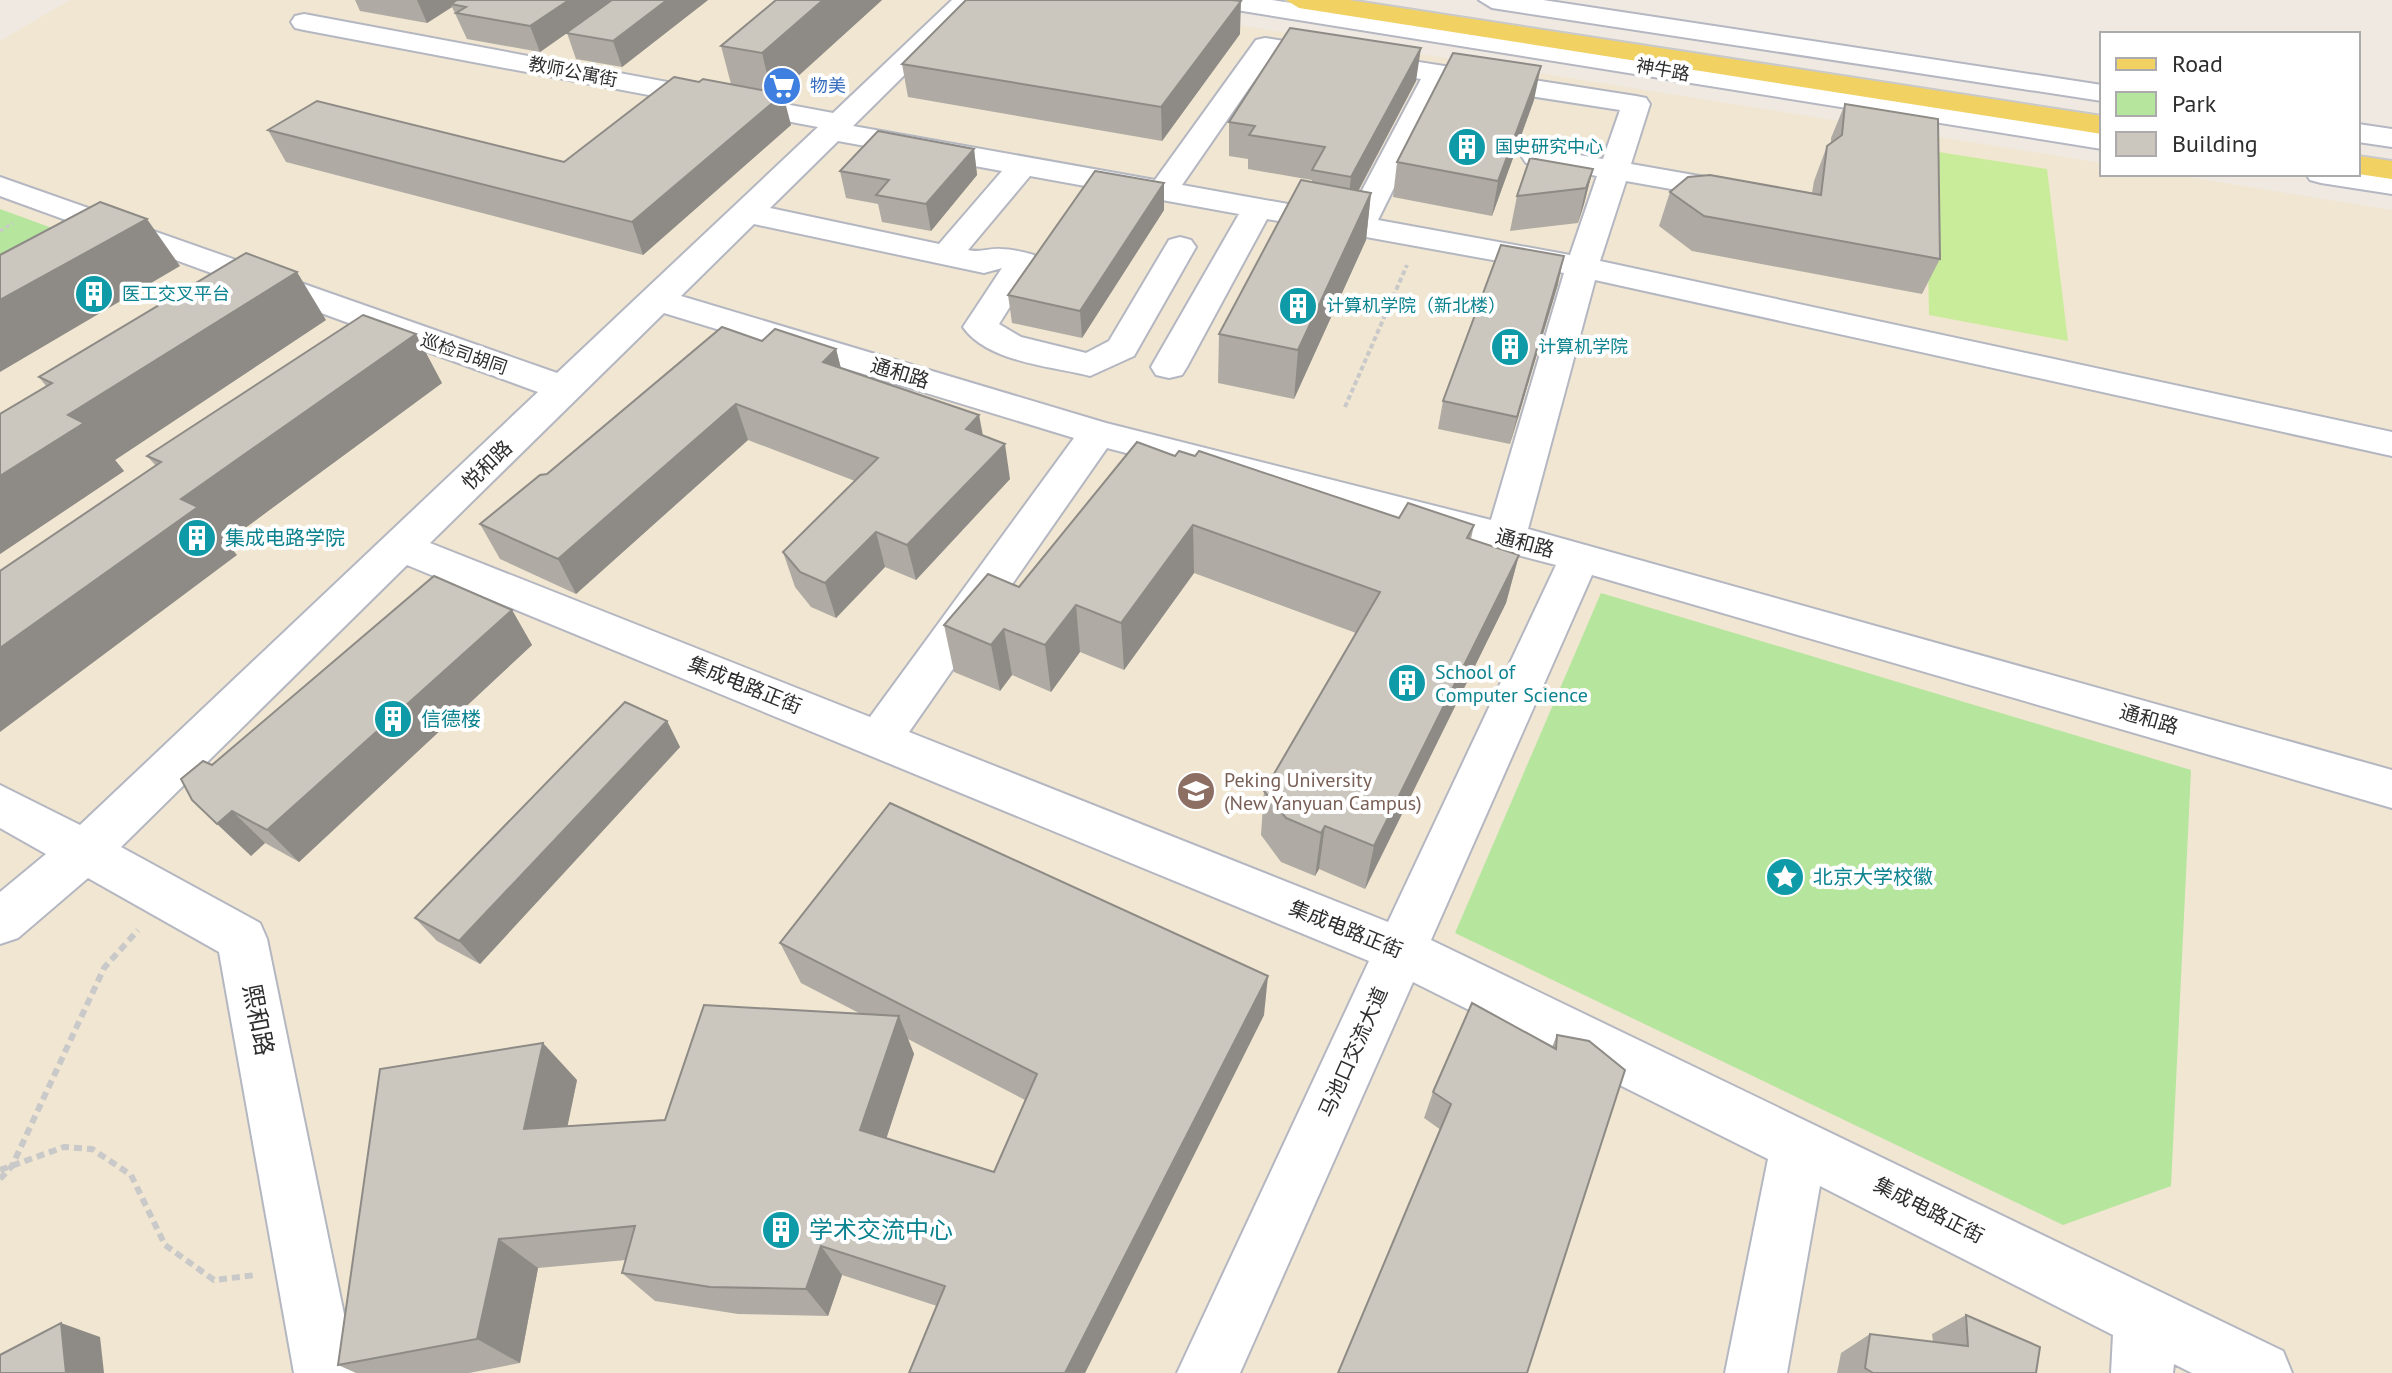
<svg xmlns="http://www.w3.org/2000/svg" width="2392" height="1373" font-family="'PT Sans','Noto Sans SC',sans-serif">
  <rect width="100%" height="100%" fill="#efe9e1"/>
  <polygon fill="#f0e6d1" points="70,0 1081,0 2102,163 2102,174 2169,174 2392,210 2392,1373 0,1373 0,41"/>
  <g fill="#b6e59e">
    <polygon points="0,209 63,232 0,265"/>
    <polygon points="1601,593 2191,770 2171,1186 2063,1225 1455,933"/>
  </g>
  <polygon fill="#c9ec9a" points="1926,150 2047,169 2068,341 1929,315"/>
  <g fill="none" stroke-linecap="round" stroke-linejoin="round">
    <g stroke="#b4b7c1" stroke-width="4">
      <g id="minor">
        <path d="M952,0H980L853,126L1155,180L1256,40L1265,38L1636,96L1646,98L1650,104L1631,164L1705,177L1716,180L1720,186L1716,192L1705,195L1626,181L1600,261L2392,432V456L1595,280L1528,529L2392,770V808L1592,575L1431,940L2283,1351L2292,1373H2192L2174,1364L2173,1373H2111L2113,1335L1820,1186L1787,1373H1725L1768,1159L1413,982L1240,1373H1177L1369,961L407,565L121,847L260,923L267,939L356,1373H294L219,952L88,878L18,938L0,944V892L46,854L0,828V785L80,825L538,392L0,196V177L557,373L818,127L304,30L295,28L291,22L295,16L304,14L833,113ZM1272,55L1421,79L1349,215L1182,185ZM1446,83L1620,110L1603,159L1537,148L1526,151L1522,157L1526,163L1597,176L1570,255L1378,220ZM838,141L1002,171L939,244L770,208ZM1030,176L1239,214L1151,367L1156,375L1169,378L1182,375L1187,367L1267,219L1564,273L1491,520L1106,423L681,296L754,224L984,273L1002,268L963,327C987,362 1051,366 1090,376L1134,356L1196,247L1191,240L1180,237L1169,240L1109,341L1086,353L1021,337L999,324L1038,262L1034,255C1023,252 1012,249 1001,249C989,248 981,253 968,250ZM664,313L1074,438L870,717L430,543ZM1107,448L1556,565L1388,922L909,732Z"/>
        <polygon points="1211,0 1272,0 2102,131 2102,149 1224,8"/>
        <polygon points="1479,0 1543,0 2102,85 2102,101 1492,8"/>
        <polygon points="2358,124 2392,129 2392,147 2358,142"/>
        <polygon points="2358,171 2392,176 2392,194 2321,183 2310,180 2306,174 2358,174"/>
      </g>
    </g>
    <g stroke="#c9c9c9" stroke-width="4">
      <g id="major">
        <polygon points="1286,0 1349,0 2102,116 2102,134 1299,8"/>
        <polygon points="2358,156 2392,161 2392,179 2358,174"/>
      </g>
    </g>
    <polyline stroke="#c9c9c9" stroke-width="3" stroke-dasharray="4 3" stroke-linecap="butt" points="0,231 13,223"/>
    <polyline stroke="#c9c9c9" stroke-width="4" stroke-dasharray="5 3" stroke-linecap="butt" points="1345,407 1407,265"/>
    <g stroke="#c9c9c9" stroke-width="6" stroke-dasharray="8 5" stroke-linecap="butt">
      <polyline points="0,1170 64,1147 92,1149 131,1175 165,1245 214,1280 256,1275"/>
      <polyline points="0,1179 12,1166 104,968 138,930"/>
    </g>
    <use href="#minor" fill="#fff" fill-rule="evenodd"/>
    <use href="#major" fill="#f2d163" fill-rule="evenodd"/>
  </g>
  <g fill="#afaba4" fill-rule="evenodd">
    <polygon points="355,0 708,0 622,67 576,59 567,33 540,52 467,39 452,7 427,23 360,11"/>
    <polygon points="882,0 779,93 791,125 643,255 286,162 268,130 564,162 699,82 731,84 721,46"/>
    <polygon points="1240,34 1162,141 908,97 902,64"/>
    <polygon points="1416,81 1359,190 1371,193 1366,240 1294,399 1218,383 1219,334 1312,182 1312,180 1248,169 1248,159 1229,156 1229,122"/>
    <polygon points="1534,100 1492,216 1393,197 1397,162"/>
    <polygon points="1845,104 1940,259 1922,294 1692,251 1659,226 1670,192 1812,193 1814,181 1827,146 1831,144 1831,138"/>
    <polygon points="974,149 977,175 931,231 882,222 878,204 846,198 840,171"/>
    <polygon points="1593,169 1584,204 1578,223 1510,231 1517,196"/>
    <polygon points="1164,210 1082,338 1012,323 1008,295"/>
    <polygon points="1558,284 1510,444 1438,429 1443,401"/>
    <polygon points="326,320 115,460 124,471 0,554 0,414 46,386 39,377"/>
    <polygon points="762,341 836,349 841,368 979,415 983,435 1010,479 916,580 885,567 836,618 811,607 795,587 783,552 855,481 748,440 576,594 500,559 480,524 547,474"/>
    <polygon points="442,383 226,542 237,555 147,456"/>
    <polygon points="1175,456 1399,518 1474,525 1471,539 1519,555 1506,603 1365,889 1319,869 1315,876 1281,862 1261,835 1264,791 1356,633 1194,573 1124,670 1080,652 1051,692 1012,675 1000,691 954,672 944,625 1019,587"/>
    <polygon points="512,610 532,645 299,862 265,843 251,856 212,765"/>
    <polygon points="667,721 680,747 480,964 437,941 415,918"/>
    <path d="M780,943L1264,1015L1085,1373H909L937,1306L842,1275L828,1316L738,1314L655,1301L622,1273L626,1260L538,1268L520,1363L469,1373H356L338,1365L577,1080L567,1126L665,1120L859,1013L801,983ZM908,1039L1025,1100L994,1172L886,1138L914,1054Z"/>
    <polygon points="1557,1035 1589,1041 1441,1130 1424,1118 1433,1092 1552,1047"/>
    <polygon points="1966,1315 2036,1373 1837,1373 1841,1353 1870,1334 1933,1342 1932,1334"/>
  </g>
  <g fill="#8e8b86">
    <polygon points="417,0 462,0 451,4 452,7 427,23"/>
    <polygon points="569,0 614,0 540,52 530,26"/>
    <polygon points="667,0 708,0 622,67 613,41"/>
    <polygon points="823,0 882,0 773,99 762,53"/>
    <polygon points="1241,1 1240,34 1162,141 1161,107"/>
    <polygon points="1421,48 1416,81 1347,212 1351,177"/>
    <polygon points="1541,66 1534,100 1492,216 1498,181"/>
    <polygon points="783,94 791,125 643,255 632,222"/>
    <polygon points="974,149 977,175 931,231 926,204"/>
    <polygon points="1593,169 1584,204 1578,223 1586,188"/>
    <polygon points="1164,183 1164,210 1082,338 1080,311"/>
    <polygon points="1371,193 1366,240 1294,399 1298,350"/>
    <polygon points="147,219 180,266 0,372 0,300"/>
    <polygon points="1564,256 1558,284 1510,444 1517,417"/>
    <polygon points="297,272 326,320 115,460 124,471 0,554 0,476 68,415"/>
    <polygon points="416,334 442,383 226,542 237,555 0,732 0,648 181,499"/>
    <polygon points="836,349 845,385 823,362"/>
    <polygon points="736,404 748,440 576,594 558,559"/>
    <polygon points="979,415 985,450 966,429"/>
    <polygon points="1005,444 1010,479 916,580 907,545"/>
    <polygon points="1193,525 1194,573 1124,670 1121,623"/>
    <polygon points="876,532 885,567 836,618 825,583"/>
    <polygon points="1519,555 1506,603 1365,889 1374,846"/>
    <polygon points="1076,605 1080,652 1051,692 1045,645"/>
    <polygon points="512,610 532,645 299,862 267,830"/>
    <polygon points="1004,629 1012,675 1000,691 991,645"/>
    <polygon points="667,721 680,747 480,964 459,941"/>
    <polygon points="232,811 265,843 251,856 217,824"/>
    <polygon points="1325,826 1319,869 1315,876 1321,833"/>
    <polygon points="1268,976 1264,1015 1085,1373 1065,1373"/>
    <polygon points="899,1016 914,1054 878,1164 860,1130"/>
    <polygon points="543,1043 577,1080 560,1163 524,1129"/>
    <polygon points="499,1239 538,1268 520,1363 477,1339"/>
    <polygon points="821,1246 842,1275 828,1316 806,1289"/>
    <polygon points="61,1323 100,1337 104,1373 66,1373"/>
  </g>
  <g fill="#cbc7bf" stroke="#8e8b86" stroke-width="2">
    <polygon points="457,0 569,0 530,26 456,13 466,7 451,4"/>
    <polygon points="612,0 667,0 613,41 566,33"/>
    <polygon points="776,0 823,0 762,53 721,46"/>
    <polygon points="966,0 1232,0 1241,1 1161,107 902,64"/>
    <polygon points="1290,28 1421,48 1351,177 1312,170 1325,147 1249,135 1255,126 1229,122"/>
    <polygon points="1453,53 1541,66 1498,181 1397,162"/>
    <polygon points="674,77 699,82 703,79 783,94 632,222 268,130 317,101 564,162"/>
    <polygon points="1845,104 1938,119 1940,259 1704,216 1670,192 1688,177 1710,175 1821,195 1827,146 1842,135"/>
    <polygon points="878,131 974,149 926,204 876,195 889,180 840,171"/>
    <polygon points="1530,158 1593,169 1586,188 1517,196"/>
    <polygon points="1095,171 1164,183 1080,311 1008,295"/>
    <polygon points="1301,180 1371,193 1298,350 1219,334"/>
    <polygon points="100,202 147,219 0,300 0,255"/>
    <polygon points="1501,245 1564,256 1517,417 1443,401"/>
    <polygon points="246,253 297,272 68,415 84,423 0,476 0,414 52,383 39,377"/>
    <polygon points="363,315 416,334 181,499 198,507 0,648 0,571 161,462 147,456"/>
    <polygon points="722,327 762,341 775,329 836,349 823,362 979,415 966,429 1005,444 907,545 876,532 825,583 800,572 783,552 878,458 736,404 558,559 480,524 540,475 547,474"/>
    <polygon points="1137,442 1175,456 1179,451 1195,456 1199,451 1399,518 1408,503 1474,525 1467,538 1519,555 1374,846 1325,826 1321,833 1286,818 1264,791 1380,592 1193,525 1121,623 1076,605 1045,645 1004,629 991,645 944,625 988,574 1019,587"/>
    <polygon points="434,576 512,610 267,830 232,811 217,824 192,800 181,779 203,761 212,765"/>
    <polygon points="625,702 667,721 459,941 415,918"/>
    <polygon points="890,803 1268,976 1065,1373 909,1373 945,1286 821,1246 806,1289 710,1287 622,1273 635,1226 499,1239 477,1339 338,1365 380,1069 543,1043 524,1129 665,1120 704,1005 899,1016 860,1130 994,1172 1037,1074 780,943"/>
    <polygon points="1472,1003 1556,1049 1557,1035 1589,1041 1625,1070 1527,1373 1338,1373 1451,1104 1433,1092"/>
    <polygon points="1966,1315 2040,1347 2036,1373 1873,1373 1865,1368 1870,1334 1968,1346"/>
    <polygon points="61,1323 66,1373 0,1373 0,1355"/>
  </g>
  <defs>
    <g id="supermarket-disc" transform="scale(2)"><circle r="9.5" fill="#3f7fe0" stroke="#fff"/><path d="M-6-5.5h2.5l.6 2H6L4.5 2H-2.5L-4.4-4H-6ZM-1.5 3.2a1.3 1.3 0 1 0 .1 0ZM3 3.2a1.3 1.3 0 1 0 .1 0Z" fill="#fff"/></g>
    <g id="building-disc" transform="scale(2)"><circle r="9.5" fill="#0f9aa8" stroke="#fff"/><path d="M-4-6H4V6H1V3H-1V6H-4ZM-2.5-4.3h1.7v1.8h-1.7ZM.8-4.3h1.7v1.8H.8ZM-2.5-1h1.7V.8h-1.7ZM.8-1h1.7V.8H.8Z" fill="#fff"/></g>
    <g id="university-disc" transform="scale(2)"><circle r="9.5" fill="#8d6e63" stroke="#fff"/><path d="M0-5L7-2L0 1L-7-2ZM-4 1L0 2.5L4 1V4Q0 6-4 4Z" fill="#fff"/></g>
    <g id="sight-disc" transform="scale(2)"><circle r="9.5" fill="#0f9aa8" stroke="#fff"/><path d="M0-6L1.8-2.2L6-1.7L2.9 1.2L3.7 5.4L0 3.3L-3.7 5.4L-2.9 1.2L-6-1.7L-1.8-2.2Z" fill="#fff"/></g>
  </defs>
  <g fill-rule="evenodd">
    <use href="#supermarket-disc" x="782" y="86"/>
    <use href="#building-disc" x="1467" y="147"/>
    <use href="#building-disc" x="94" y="294"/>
    <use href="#building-disc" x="1298" y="306"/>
    <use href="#building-disc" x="1510" y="347"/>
    <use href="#building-disc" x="197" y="538"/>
    <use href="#building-disc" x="1407" y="683"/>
    <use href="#building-disc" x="393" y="719"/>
    <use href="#university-disc" x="1196" y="791"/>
    <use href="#sight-disc" x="1785" y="877"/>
    <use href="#building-disc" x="781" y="1230"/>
  </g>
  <g text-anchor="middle" stroke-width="8" stroke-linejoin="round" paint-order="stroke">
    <g font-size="18" fill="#2e2e2e" stroke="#fff">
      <text transform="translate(1663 70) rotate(10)" y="6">神牛路</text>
      <text transform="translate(573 72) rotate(11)" y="6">教师公寓街</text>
      <text transform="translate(464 354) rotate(19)" y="6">巡检司胡同</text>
    </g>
    <g font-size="18" fill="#366cbe" stroke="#fff" text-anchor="start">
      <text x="810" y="92">物美</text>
    </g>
    <g font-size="18" fill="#0d838f" stroke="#fff" text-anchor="start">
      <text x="1495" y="153">国史研究中心</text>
      <text x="122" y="300">医工交叉平台</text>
      <text x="1326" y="312">计算机学院（新北楼）</text>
      <text x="1538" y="353">计算机学院</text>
    </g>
    <g font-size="20" fill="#2e2e2e" stroke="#fff">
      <text transform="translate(900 373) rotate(17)" y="7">通和路</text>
      <text transform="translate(487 465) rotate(-44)" y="7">悦和路</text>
      <text transform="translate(1525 543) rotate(15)" y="7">通和路</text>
      <text transform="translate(745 685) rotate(22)" y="7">集成电路正街</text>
      <text transform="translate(2149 719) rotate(16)" y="7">通和路</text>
      <text transform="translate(1346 929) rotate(22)" y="7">集成电路正街</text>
      <text transform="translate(1353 1052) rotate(-66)" y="7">马池口交流大道</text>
      <text transform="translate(1929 1210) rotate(27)" y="7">集成电路正街</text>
    </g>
    <g font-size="20" fill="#0d838f" stroke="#fff" text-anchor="start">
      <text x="225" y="545">集成电路学院</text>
      <text x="1435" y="679">School of<tspan x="1435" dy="23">Computer Science</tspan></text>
      <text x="421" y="726">信德楼</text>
      <text x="1813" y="884">北京大学校徽</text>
    </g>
    <g font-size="20" fill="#785e54" stroke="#fff" text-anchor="start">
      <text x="1224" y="787">Peking University<tspan x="1224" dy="23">(New Yanyuan Campus)</tspan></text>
    </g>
    <g font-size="24" fill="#2e2e2e" stroke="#fff">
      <text transform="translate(258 1020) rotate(79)" y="8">熙和路</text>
    </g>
    <g font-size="24" fill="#0d838f" stroke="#fff" text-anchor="start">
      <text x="809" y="1238">学术交流中心</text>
    </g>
  </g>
  <rect x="2100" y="32" width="260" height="144" fill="#ffffff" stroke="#ababab" stroke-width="2"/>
  <rect x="2116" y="58" width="40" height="12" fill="#f2d163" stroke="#ababab" stroke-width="2"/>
  <text x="2172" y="72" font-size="24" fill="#2e2e2e">Road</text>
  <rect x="2116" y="92" width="40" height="24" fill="#b6e59e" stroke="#ababab" stroke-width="2"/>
  <text x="2172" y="112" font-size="24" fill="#2e2e2e">Park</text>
  <rect x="2116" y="132" width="40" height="24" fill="#cbc7bf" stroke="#ababab" stroke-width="2"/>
  <text x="2172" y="152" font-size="24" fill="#2e2e2e">Building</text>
</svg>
